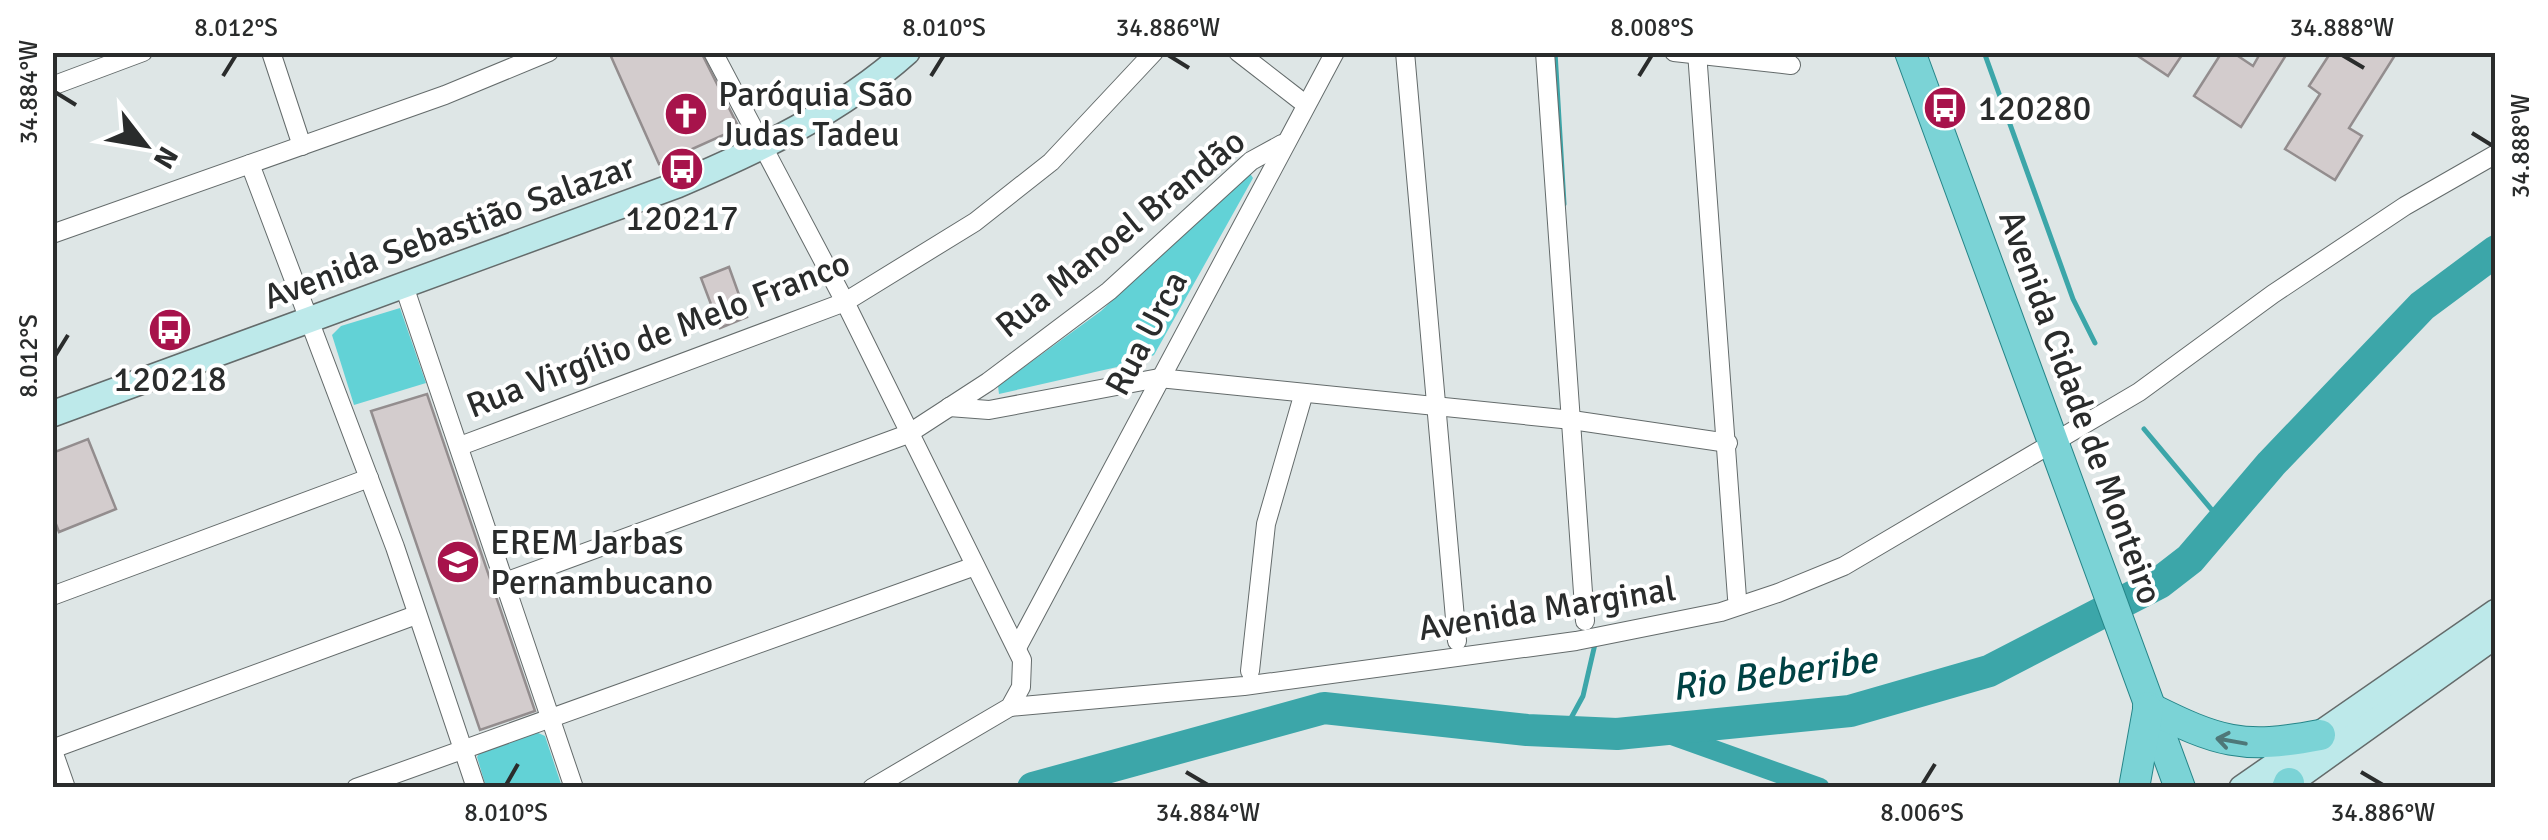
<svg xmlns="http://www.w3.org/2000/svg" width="2548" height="840" font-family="Signika,sans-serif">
  <rect width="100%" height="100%" fill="#dee6e6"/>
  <g fill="#62d2d6">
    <polygon points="1249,172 1253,178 1154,355 1139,362 999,394 998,386 1101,311"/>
    <polygon points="400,308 426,383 354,405 332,335 341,326"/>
    <polygon points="536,732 545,736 562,787 486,787 477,757 480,752"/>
  </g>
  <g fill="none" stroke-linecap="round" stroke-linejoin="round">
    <g stroke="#3ca6a9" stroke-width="5">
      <polyline points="1555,52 1564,204"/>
      <polyline points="1984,52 2073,299 2095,343"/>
      <polyline points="2144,429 2222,522"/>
      <polyline points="1564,731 1583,696 1595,644"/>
    </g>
    <polyline stroke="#3ca6a9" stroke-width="20" points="1658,730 1820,788"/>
    <polyline stroke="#3ca6a9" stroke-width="32" points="1033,788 1324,708 1527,730 1617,734 1850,711 1989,671 2159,583 2190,559 2271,464 2422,306 2496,251"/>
  </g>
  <g fill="#d3cccd" stroke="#938d8e" stroke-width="2.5">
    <polygon points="609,52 701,52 739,128 659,164"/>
    <polygon points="2132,52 2184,52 2168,76"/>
    <polygon points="2222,52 2232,52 2253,66 2261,52 2288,52 2241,127 2194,96"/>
    <polygon points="2331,52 2397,52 2349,128 2362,136 2335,180 2285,149 2320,94 2309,86"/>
    <polygon points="729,267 747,317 720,328 701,278"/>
    <polygon points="427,394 535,711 480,730 371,411"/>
    <polygon points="88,439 116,509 59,532 52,514 52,453"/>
  </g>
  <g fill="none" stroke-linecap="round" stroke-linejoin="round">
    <g stroke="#646b6b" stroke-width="20">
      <g id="street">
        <polyline points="271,52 302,146"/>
        <polyline points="713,52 845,302 1022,660 1021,687 1010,707 872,788"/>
        <polyline points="1238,52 1305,104"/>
        <polyline points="1405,52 1457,641"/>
        <polyline points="1545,52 1585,621"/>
        <polyline points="1674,52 1791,65"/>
        <polyline points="1697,52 1737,598"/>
        <polyline points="52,86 143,52"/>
        <polyline points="250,164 395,547 476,788"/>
        <polyline points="52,234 445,95 549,52"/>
        <polyline points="404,286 574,788"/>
        <polyline points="949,407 989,410 1159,378 1572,420 1728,443"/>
        <polyline points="460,446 845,302 975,222 1051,162 1154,52"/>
        <polyline points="505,582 908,434 988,382 1109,291 1251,161 1282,144"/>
        <polyline points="52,596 369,478"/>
        <polyline points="1018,646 1335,52"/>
        <polyline points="1250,671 1266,524 1303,396"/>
        <polyline points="1010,707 1244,686 1576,641 1721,612 1778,593 1844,566 2139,392 2273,294 2405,206 2496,154"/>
        <polyline points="52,748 66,788"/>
        <polyline points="52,749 416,615"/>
        <polyline points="356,788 975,566"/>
      </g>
    </g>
    <g stroke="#646b6b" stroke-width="28">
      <g id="secondary">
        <path d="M52,414L677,185C759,150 840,112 907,52"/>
        <polyline points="2242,788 2496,612"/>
        <polyline points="2282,788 2496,635"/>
      </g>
    </g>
    <g stroke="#258588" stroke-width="32">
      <g id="primary">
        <polyline points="1910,52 2180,788"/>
        <path d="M2148,707C2218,742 2242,750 2320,735"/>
        <polyline points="2134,788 2148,710"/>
        <polyline points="2287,788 2289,783"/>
      </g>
    </g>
    <use href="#street" stroke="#fff" stroke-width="18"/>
    <use href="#secondary" stroke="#bde9ea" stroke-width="25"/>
    <use href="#primary" stroke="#7bd3d6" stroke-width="30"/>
  </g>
  <defs><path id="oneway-shaft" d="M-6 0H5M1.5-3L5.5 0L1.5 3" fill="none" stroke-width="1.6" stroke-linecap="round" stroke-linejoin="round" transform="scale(2.5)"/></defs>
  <use stroke="#4e7778" href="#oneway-shaft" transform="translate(2231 741) rotate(-170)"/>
  <path fill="none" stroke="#2a2c2c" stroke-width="4" d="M1168,55L1189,68M2342,55L2364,68M223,76L236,55M931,76L944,55M1639,76L1652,55M55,92L76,105M2472,133L2493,146M55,356L68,335M1186,772L1208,785M2361,772L2383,785M506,785L518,764M1922,785L1935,764"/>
  <defs>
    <g id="bus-disc" transform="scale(2.25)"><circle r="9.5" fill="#a7134b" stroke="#fff"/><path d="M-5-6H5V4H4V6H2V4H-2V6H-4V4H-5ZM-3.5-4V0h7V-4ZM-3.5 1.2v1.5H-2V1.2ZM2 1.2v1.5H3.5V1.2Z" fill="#fff"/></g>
    <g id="church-disc" transform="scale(2.25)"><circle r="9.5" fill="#a7134b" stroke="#fff"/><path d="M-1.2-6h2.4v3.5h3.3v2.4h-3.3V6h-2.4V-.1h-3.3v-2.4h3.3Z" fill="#fff"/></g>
    <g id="school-disc" transform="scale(2.25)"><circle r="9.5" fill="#a7134b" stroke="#fff"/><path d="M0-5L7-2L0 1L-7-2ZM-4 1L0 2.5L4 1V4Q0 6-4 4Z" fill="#fff"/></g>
  </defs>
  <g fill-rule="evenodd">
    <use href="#bus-disc" x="1945" y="108"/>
    <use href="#church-disc" x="686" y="114"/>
    <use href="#bus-disc" x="682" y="169"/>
    <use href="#bus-disc" x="170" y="330"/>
    <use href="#school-disc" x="458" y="562"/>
  </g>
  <g text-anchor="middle" stroke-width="8" stroke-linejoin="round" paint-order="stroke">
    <g font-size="35" fill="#2a2c2c" stroke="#fff" text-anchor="start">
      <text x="718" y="106">Paróquia São<tspan x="718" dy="40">Judas Tadeu</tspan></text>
      <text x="1978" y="120">120280</text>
      <text x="682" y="230" text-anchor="middle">120217</text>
      <text x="170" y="391" text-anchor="middle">120218</text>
      <text x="490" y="554">EREM Jarbas<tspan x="490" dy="40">Pernambucano</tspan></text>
    </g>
    <g font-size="35" fill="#2a2c2c" stroke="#fff">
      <text transform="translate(449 231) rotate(-20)" y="12">Avenida Sebastião Salazar</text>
      <text transform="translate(1120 233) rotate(-39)" y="12">Rua Manoel Brandão</text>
      <text transform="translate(1146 333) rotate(-62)" y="12">Rua Urca</text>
      <text transform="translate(658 334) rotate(-21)" y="12">Rua Virgílio de Melo Franco</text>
      <text transform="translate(2081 407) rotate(70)" y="12">Avenida Cidade de Monteiro</text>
      <text transform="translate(1547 608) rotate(-9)" y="12">Avenida Marginal</text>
    </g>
    <g font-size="38" font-style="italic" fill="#004244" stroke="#fff">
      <text transform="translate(1774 673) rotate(-8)" y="13">Rio Beberibe</text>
    </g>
  </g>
  <rect width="2548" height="840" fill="none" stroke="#ffffff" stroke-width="110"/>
  <g transform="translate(145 145) rotate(121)" stroke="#ffffff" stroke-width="8" paint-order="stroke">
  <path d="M0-8L18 38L0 25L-18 38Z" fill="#2a2c2c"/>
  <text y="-15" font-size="28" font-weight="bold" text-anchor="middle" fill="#2a2c2c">N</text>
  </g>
  <rect x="55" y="55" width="2438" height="730" fill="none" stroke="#2a2c2c" stroke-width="4"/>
  <g font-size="25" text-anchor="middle" fill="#2a2c2c">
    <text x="236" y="36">8.012°S</text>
    <text x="944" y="36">8.010°S</text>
    <text x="1168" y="36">34.886°W</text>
    <text x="1652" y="36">8.008°S</text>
    <text x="2342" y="36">34.888°W</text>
    <text transform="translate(28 92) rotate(-90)" y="9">34.884°W</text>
    <text transform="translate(2520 146) rotate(-90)" y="9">34.888°W</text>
    <text transform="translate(28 356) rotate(-90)" y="9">8.012°S</text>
    <text x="506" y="821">8.010°S</text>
    <text x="1208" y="821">34.884°W</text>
    <text x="1922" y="821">8.006°S</text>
    <text x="2383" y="821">34.886°W</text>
  </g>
</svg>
